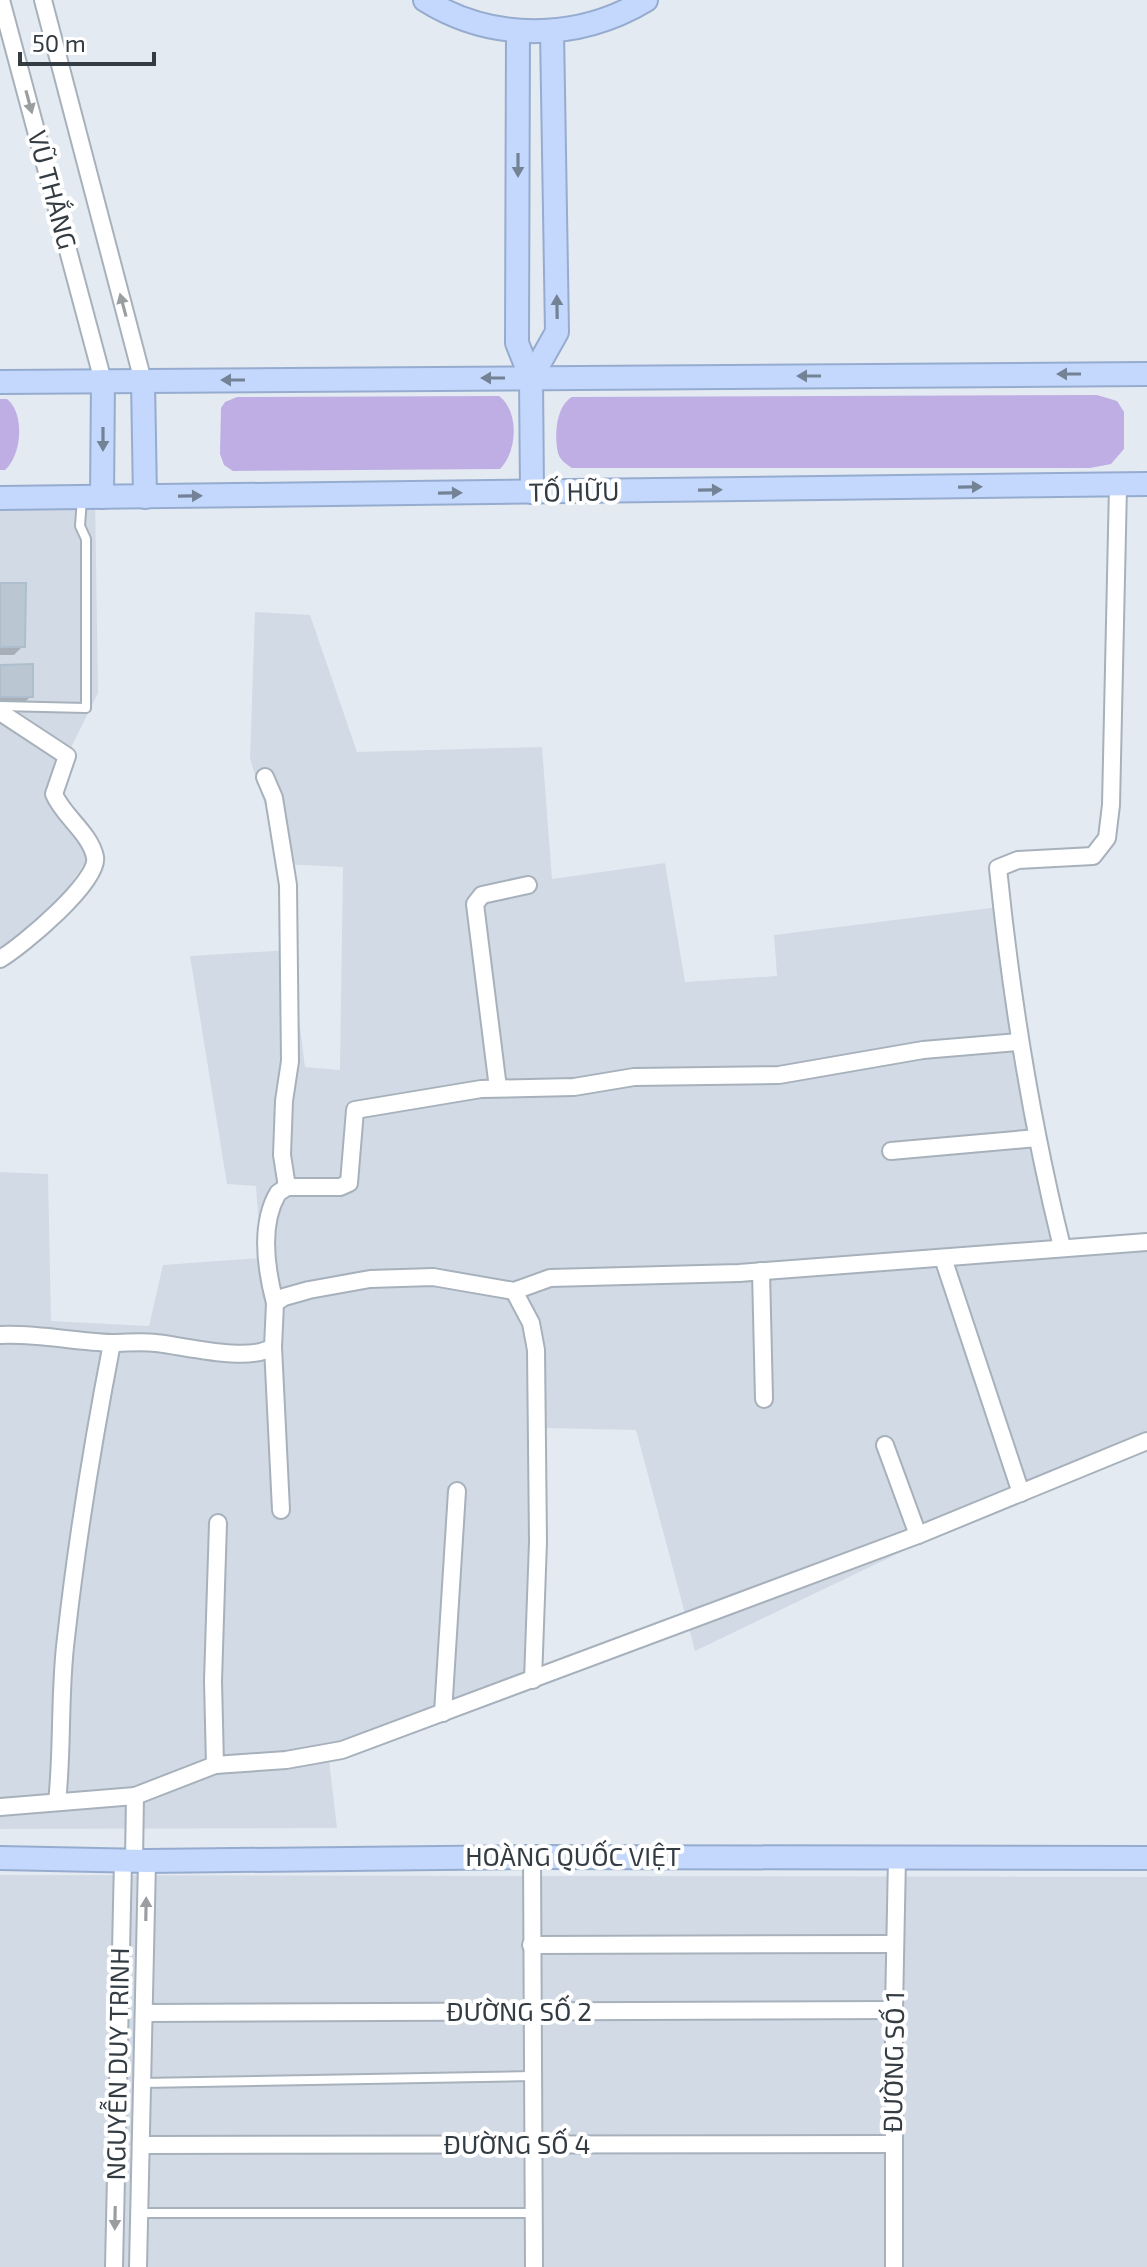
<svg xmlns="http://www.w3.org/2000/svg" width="1147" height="2267" font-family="'Exo 2',sans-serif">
  <rect width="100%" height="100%" fill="#e4eaf1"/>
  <g fill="#d2dae5">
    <polygon points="95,494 98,693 48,794 90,856 31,940 0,948 0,496"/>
    <polygon points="255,612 310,615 357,752 542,747 552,879 665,863 685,982 777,976 774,935 999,907 1060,1239 1147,1236 1147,1434 695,1651 636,1430 546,1428 540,1670 328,1752 337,1828 0,1829 0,1172 48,1174 51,1321 149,1326 163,1265 261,1258 256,1186 227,1184 190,956 290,950 305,1067 340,1070 343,867 284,864 250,759"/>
    <polygon points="0,1875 1147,1877 1147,2267 0,2267"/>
  </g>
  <g fill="#bfaee4">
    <path d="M1097,395L1117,401L1124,412V449L1111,464L1090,468H572C566,464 560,460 558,453C554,435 556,406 572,397Z"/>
    <path d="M499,396C520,412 517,452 500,469L233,471L224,465L220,454L221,408L225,402L237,397Z"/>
    <path d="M0,399H7C25,413 22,455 5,470H0Z"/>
  </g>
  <g fill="#0003">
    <polygon points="0,585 23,646 14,655 0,655"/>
    <polygon points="0,667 31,696 24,703 0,703"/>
  </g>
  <g fill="#bac7d2" stroke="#aebecc" stroke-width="2">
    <polygon points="0,583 26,583 25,647 0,647"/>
    <polygon points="33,664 33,697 0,697 0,665"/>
  </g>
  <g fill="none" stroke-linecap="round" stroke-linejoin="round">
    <g stroke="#a7b1bc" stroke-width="12">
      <g id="lane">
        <polyline points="0,706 86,708 86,539 80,526 82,498"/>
        <polyline points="142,2083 532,2076"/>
        <polyline points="139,2213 533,2213"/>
      </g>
    </g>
    <g stroke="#a7b1bc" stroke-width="20">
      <g id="street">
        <polyline points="1,0 103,381"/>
        <polyline points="43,0 143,381"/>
        <path d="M0,712L67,756L54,794C63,816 90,833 95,857C100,881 21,947 0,959"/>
        <polyline points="265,777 274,798 288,885 290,1061 284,1101 282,1155 287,1187 340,1187 349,1183 355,1110 481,1089 574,1087 634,1077 779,1075 923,1050 1019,1042"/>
        <polyline points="498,1088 475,904 482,895 528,885"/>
        <polyline points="891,1151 1037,1138"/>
        <path d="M1062,1247C1031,1122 1011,996 998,868L1018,860L1093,856L1107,838L1111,805L1118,486"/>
        <polyline points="943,1258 1021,1493"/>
        <polyline points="761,1271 764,1399"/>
        <polyline points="514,1291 531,1323 536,1350 538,1542 533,1680"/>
        <path d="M275,1303C266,1269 259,1225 278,1193L287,1187"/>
        <path d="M0,1335C37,1333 75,1342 112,1343C127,1343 141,1341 156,1343C185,1346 248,1363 273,1347L275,1303L284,1297L309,1290L370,1279L433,1277L514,1291L550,1278L739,1273L1147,1242"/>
        <polyline points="273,1347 281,1510"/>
        <polyline points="885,1445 918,1535"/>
        <polyline points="443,1713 457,1491"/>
        <polyline points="215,1765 213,1681 218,1523"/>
        <path d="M57,1802C63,1748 59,1692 66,1638C77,1539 93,1441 112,1343"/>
        <polyline points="0,1807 135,1796"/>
        <polyline points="532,1857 534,2267"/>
        <polyline points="134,1861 135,1796 215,1765 286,1760 342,1750 918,1535 1147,1441"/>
        <polyline points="531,1945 895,1944"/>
        <polyline points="144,2013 894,2010"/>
        <polyline points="141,2145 893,2144"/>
        <polyline points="114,2267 123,1860"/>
        <polyline points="138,2267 147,1861"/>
        <polyline points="894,2267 894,2010 897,1857"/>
      </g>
    </g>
    <g stroke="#96accf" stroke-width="26">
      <g id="secondary">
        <path d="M425,0C492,42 578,41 646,0"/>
        <polyline points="518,31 517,343 531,378 532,492"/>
        <polyline points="531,378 557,332 552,31"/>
        <polyline points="143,381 145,497"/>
        <polyline points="0,382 1147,374"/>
        <polyline points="102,497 103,381"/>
        <polyline points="0,498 1147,484"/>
        <polyline points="0,1858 147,1861 532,1857 1147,1858"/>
      </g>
    </g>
    <use href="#lane" stroke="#fff" stroke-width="8"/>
    <use href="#street" stroke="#fff" stroke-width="16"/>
    <use href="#secondary" stroke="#c3d8fc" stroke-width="22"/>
  </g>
  <defs><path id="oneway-solid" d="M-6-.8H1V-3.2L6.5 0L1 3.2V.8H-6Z" transform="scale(2)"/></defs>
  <g fill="#9a9ea1">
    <use href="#oneway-solid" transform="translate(29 102) rotate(75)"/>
    <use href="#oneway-solid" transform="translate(123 305) rotate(-105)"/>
    <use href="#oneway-solid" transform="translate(146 1909) rotate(-89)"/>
    <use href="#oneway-solid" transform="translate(115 2218) rotate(91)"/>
  </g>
  <g fill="#748296">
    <use href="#oneway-solid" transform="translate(518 165) rotate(90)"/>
    <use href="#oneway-solid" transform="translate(557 307) rotate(-91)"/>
    <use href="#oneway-solid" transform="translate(1069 374) rotate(180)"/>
    <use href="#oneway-solid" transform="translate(809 376) rotate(180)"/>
    <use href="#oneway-solid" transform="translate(493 378) rotate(180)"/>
    <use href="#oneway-solid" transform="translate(233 380) rotate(180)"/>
    <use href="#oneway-solid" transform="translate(103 439) rotate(90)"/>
    <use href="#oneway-solid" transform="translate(970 487) rotate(-1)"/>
    <use href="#oneway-solid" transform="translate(710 490) rotate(-1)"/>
    <use href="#oneway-solid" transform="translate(450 493) rotate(-1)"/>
    <use href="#oneway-solid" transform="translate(190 496) rotate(-1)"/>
  </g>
  <g text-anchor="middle" stroke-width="8" stroke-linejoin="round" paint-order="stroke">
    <g font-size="26" fill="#343c43" stroke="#fff">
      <text transform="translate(52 190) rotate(75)" y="9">VŨ THẮNG</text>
      <text transform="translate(574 492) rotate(-1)" y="9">TỐ HỮU</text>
      <text x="573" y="1866">HOÀNG QUỐC VIỆT</text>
      <text x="519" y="2021">ĐƯỜNG SỐ 2</text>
      <text transform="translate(894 2062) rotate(-89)" y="9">ĐƯỜNG SỐ 1</text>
      <text transform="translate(118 2064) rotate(-89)" y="9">NGUYỄN DUY TRINH</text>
      <text x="517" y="2154">ĐƯỜNG SỐ 4</text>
    </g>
  </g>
  <path d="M20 52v12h134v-12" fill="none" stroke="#343c43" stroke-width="4"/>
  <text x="32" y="52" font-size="24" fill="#343c43" stroke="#ffffff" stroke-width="6" paint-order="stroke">50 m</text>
</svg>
